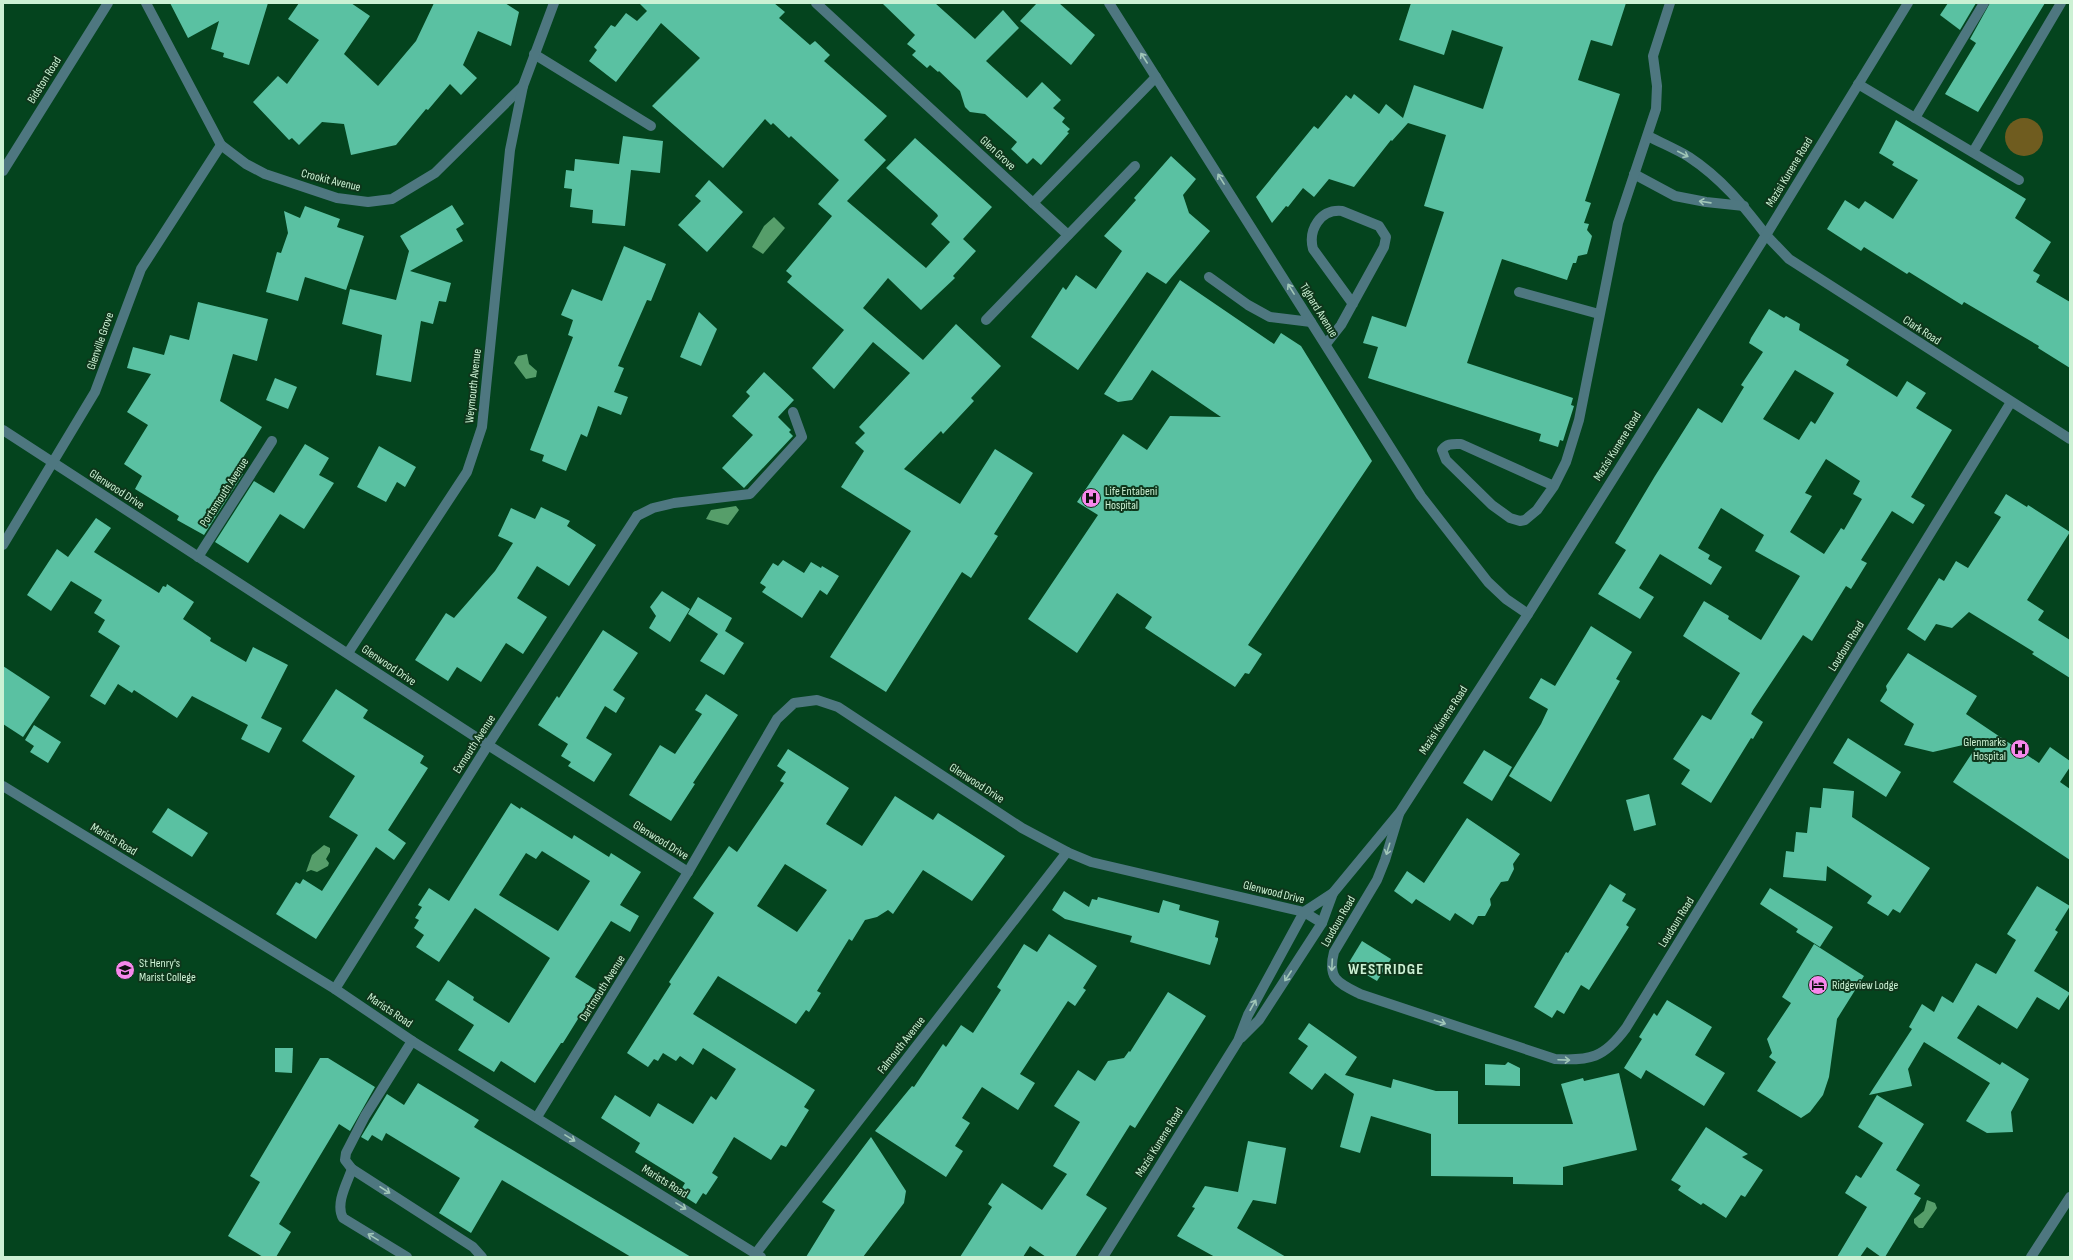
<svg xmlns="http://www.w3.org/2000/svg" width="2073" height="1260" font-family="'Sofia Sans Condensed',sans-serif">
  <rect width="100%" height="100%" fill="#04441e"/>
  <circle fill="#6f5c1f" cx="2024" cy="137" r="19"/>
  <g fill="#569e6a">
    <polygon points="774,217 785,228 763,254 752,247 764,226"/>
    <polygon points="527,354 529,364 537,371 536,377 526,379 514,363 518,356"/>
    <polygon points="736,506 739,510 728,525 706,519 711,510"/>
    <polygon points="324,845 330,848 330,852 326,859 329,863 328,866 317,872 311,870 306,872 312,855"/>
    <polygon points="1927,1200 1935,1203 1937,1208 1923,1228 1919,1228 1914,1223 1914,1219 1924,1211"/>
  </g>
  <g fill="#5ac1a2" fill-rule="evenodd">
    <polygon points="170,3 268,3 249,65 223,57 224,53 211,49 219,21 188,38"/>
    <polygon points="299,3 351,3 370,16 344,54 378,86 416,41 434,3 505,3 519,12 511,46 478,31 463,65 477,78 461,95 450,84 428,110 426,109 396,145 351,155 344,124 322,122 299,145 292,138 289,140 253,102 278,76 287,84 319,40 288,19"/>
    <polygon points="639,3 774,3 785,12 779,18 810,45 815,41 830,55 824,61 887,116 864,140 886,160 847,201 926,268 950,242 931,224 938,216 937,214 886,168 915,138 992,207 963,239 976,251 953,276 955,278 921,310 888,278 863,308 923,360 956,324 1001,366 971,398 974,401 943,434 941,431 904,469 960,504 995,449 1033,473 994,534 998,536 971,578 962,572 886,692 830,657 911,531 841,487 864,451 855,443 865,433 859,427 910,373 873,342 834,389 812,368 844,330 787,282 792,276 786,271 832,216 818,204 839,180 791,136 789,138 773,123 771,125 765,119 723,168 652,106 700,58 661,23 616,82 589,61 597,50 594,47 611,25 615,27 626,13 637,21 647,11"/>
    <polygon points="882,3 935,3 975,39 1003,10 1019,28 986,61 1027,98 1042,82 1061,100 1053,108 1065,118 1062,122 1070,129 1067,132 1069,133 1041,165 1033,158 1027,164 1011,149 1017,142 985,114 970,112 965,107 960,91 939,71 938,72 930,65 927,68 912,55 916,51 907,44 915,35"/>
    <polygon points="1037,3 1059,3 1095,35 1071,65 1020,21"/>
    <polygon points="1411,3 1626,3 1612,46 1591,40 1578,80 1620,94 1585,201 1591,203 1584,223 1589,224 1587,230 1592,236 1587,254 1578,256 1576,263 1573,263 1567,280 1502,259 1467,363 1573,398 1571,405 1574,406 1563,441 1560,440 1558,447 1539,441 1541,434 1368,378 1378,347 1363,343 1372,316 1406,327 1444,212 1424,206 1446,135 1408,123 1392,141 1391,140 1354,187 1329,179 1314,197 1303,188 1288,207 1286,206 1272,223 1256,197 1314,126 1318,129 1346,95 1351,99 1354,94 1379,114 1386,104 1403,118 1414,85 1483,109 1503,47 1452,30 1444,55 1399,40"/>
    <polygon points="1948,3 1976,3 1960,30 1940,15"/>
    <polygon points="1990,3 2045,3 1978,112 1945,94 1976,43 1970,39"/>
    <polygon points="1896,120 2026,199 2015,218 2051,242 2033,271 2040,275 2036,282 2070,302 2070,368 2038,348 2039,346 1964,302 1962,305 1909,272 1907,274 1864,247 1861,251 1827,229 1845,200 1859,209 1865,201 1893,219 1918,180 1892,165 1894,162 1879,153"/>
    <polygon points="623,136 663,141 660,173 631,170 625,226 592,223 593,210 570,207 572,189 564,188 566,170 574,171 575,159 619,164"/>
    <polygon points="1171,156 1196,179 1183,195 1189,213 1210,231 1166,284 1147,272 1078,370 1031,337 1063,287 1066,290 1076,275 1096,289 1122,251 1104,236 1136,200 1134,198"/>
    <polygon points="709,180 743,212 707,252 678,225 701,201 695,196"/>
    <polygon points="452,205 464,224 456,229 463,241 410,271 451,283 446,302 439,301 433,324 421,321 411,382 376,375 382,335 342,324 350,289 396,300 409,251 400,236"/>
    <polygon points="305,206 340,219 337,227 364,236 346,290 305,277 298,301 266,292 277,252 281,253 288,233 284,211 300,218"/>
    <polygon points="624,246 666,264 651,301 647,300 618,366 624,368 614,392 628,397 621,415 598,406 587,437 581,434 566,471 542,461 544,455 530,450 573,337 568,335 573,320 561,315 572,289 602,301"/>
    <polygon points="1180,280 1274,344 1281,333 1301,346 1372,461 1248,645 1262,654 1249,674 1245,673 1235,687 1145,628 1152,617 1117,593 1077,653 1028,619 1098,515 1077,502 1123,434 1147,450 1170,416 1221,417 1152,370 1132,400 1118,402 1104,394"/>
    <polygon points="198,302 268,319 257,361 233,354 220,401 262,427 236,469 243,474 204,535 177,520 179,516 135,489 142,476 124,464 148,425 127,412 151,374 127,368 133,347 164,355 170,335 189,340"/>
    <path d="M1769,309L1784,318L1786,316L1800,324L1799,330L1849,360L1846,365L1897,397L1907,381L1926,393L1916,408L1952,430L1911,497L1925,505L1913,524L1892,511L1861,560L1867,563L1851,589L1846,586L1812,641L1803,635L1753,710L1751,714L1763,722L1753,739L1751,738L1711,803L1681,784L1690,770L1673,759L1702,715L1711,720L1740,673L1683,636L1704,601L1729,616L1728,619L1761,640L1800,576L1755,551L1764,535L1721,508L1698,548L1710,555L1708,559L1722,567L1711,585L1660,554L1639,588L1654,597L1640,619L1598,594L1626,550L1615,543L1655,476L1698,408L1722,423L1744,387L1741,385L1763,352L1749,343L1751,338ZM1795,370L1834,393L1815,424L1811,421L1799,440L1763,419ZM1826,459L1860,481L1853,494L1862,499L1844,530L1841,528L1824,554L1790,532L1812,496L1805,493Z"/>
    <polygon points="699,312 717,329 701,366 680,357"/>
    <polygon points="764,372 794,400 778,417 791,430 789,432 793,436 744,488 722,468 753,435 732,416 750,396 746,392"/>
    <polygon points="275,378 297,387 288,409 266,400"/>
    <polygon points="305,444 329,458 319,475 334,483 304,529 280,514 248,563 215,542 254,481 274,493"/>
    <polygon points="379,446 416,467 405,487 397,482 386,502 357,487"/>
    <polygon points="2006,494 2027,507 2028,505 2070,532 2027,600 2044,611 2038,620 2070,640 2070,678 2032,654 2034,652 1969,612 1952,628 1936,624 1925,641 1907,629 1939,578 1944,581 1956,561 1968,568 2001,517 1994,513"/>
    <polygon points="541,507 570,521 567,526 596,545 569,586 537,566 517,598 547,617 523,654 506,643 481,682 457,667 448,681 415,660 446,613 454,618 495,571 513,543 498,536 511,508 535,519"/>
    <polygon points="96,518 111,528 94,552 159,593 163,586 166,587 167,584 194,602 183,619 211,638 210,641 246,662 253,647 288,665 261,718 282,728 269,753 241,739 248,725 192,696 177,718 134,690 132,693 118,684 105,705 90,696 120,646 98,632 105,620 94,613 102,600 71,581 51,611 27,595 57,549 68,557"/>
    <polygon points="783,560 804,573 811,562 821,568 822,566 839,576 827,595 820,590 802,618 762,592 766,587 760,583 773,563 778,566"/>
    <polygon points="662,591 690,609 670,642 649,628 656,616 650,607"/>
    <polygon points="698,597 732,618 725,631 744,643 724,675 700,661 718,634 688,614"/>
    <polygon points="1591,626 1632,652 1616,679 1620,681 1551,802 1509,776 1541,724 1548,709 1529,698 1541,678 1555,686"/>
    <polygon points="603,630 638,653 613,690 625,698 616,713 605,706 586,738 612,754 594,782 568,766 571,762 561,756 568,744 538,725 557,696 559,698"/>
    <polygon points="1908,653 1977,696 1966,714 2039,763 2050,747 2070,761 2070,767 2060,782 2070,789 2070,860 1953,782 1980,741 1933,752 1904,745 1914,724 1880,701 1887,690 1886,686"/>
    <polygon points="3,666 50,697 23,737 3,724"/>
    <polygon points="336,689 368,710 363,718 424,756 420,763 428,768 388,830 406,843 394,860 376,847 316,939 276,914 296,882 300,884 303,879 322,891 358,835 329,817 355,776 302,741"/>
    <polygon points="706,694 738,715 693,783 695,784 671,821 629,795 660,745 675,754 702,714 695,710"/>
    <polygon points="34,725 61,742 48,763 30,752 34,746 25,740"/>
    <polygon points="1848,738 1901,772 1886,797 1833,763"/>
    <path d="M788,749L849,788L826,824L862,846L895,796L933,820L938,813L1005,856L972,901L923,870L893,914L888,910L877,917L865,920L852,941L849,939L817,991L821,993L809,1012L806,1010L796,1024L718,976L693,1014L815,1090L804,1107L809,1110L786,1147L781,1145L771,1160L734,1137L712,1173L718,1177L706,1195L703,1193L696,1204L679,1193L685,1183L635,1152L640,1143L601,1118L615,1095L650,1117L658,1103L693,1124L711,1096L716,1100L736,1069L703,1048L693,1065L680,1056L676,1061L663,1053L658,1061L654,1059L648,1067L627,1053L671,984L669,982L714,913L693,898L729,846L737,852L784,783L780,781L786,772L777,766ZM785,864L827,890L797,932L757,906Z"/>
    <polygon points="1484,750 1512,767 1492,801 1463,783"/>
    <polygon points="1823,788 1854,791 1852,817 1930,868 1900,913 1893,909 1888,916 1867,903 1872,896 1827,866 1826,881 1783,877 1786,851 1794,852 1796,832 1807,833 1810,807 1821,808"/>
    <polygon points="1649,794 1656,825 1634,831 1626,800"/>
    <path d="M511,803L520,809L521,807L572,839L574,835L609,857L611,853L641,872L620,905L639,916L630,932L611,921L575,977L596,990L563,1043H561L535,1083L501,1061L494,1072L458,1050L474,1025L435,1000L448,980L474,997L473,1000L509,1023L550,958L475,908L439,962L416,947L424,935L414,928L419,920L415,918L422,907L418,905L429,888L449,901ZM542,851L590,881L558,931L499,895L526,853L536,859Z"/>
    <polygon points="168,808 208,833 192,857 152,832"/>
    <polygon points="1467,818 1520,854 1513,864 1514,869 1508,881 1501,882 1490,899 1491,905 1485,916 1478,916 1473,925 1455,913 1450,921 1416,899 1412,904 1394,891 1407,871 1424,883"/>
    <polygon points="1610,884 1626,894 1622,901 1636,909 1626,925 1629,927 1589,990 1581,985 1564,1014 1557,1010 1552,1018 1534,1007 1566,952 1568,953"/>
    <polygon points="2037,886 2070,906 2055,930 2058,932 2034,971 2070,993 2059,1010 2037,997 2017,1029 1978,1005 1957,1038 2000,1065 2002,1062 2029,1079 2011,1112 2013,1132 1987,1133 1966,1121 1990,1083 1924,1042 1908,1069 1912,1086 1869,1095 1912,1029 1909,1027 1922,1004 1934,1012 1942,996 1953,1003 1976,963 1996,974 2016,940 2007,934"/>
    <polygon points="1770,888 1833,927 1820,947 1796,932 1798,929 1760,904"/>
    <polygon points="1064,891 1089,907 1092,899 1097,900 1098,897 1159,913 1163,900 1180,905 1179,910 1219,921 1215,937 1218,938 1218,940 1210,965 1130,942 1132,936 1065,919 1052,910"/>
    <polygon points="1049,934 1097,966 1083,988 1086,990 1075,1006 1068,1001 1020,1074 1035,1083 1018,1110 982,1087 962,1118 970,1123 955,1146 963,1151 946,1177 875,1131 912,1086 914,1087 943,1044 946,1047 961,1025 973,1033 1001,990 997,987 1024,944 1037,952"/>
    <polygon points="1362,941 1391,959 1377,981 1348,964"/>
    <polygon points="1814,944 1864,976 1837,1019 1829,1077 1823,1095 1810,1112 1801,1118 1757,1091 1776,1062 1769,1057 1772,1053 1767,1039 1791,1003 1782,997"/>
    <polygon points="1168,992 1206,1016 1135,1128 1130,1125 1086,1195 1107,1208 1075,1257 1046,1257 1030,1246 1023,1257 960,1257 992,1207 988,1204 1002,1183 1042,1210 1067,1174 1053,1166 1080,1122 1054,1106 1078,1070 1095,1081 1108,1061 1124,1058 1129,1051 1130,1052"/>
    <polygon points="1667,1000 1712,1027 1695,1055 1725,1073 1704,1106 1646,1070 1641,1079 1624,1068 1642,1039 1639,1037 1654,1013 1657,1016"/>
    <polygon points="1309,1023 1357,1057 1345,1075 1391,1088 1393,1079 1436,1091 1458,1091 1458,1124 1573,1124 1561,1084 1583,1078 1584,1081 1619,1073 1637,1150 1563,1167 1563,1185 1513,1184 1513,1177 1431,1176 1431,1134 1371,1116 1360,1153 1340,1147 1354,1094 1325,1073 1312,1090 1289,1073 1308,1046 1298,1039"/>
    <polygon points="275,1048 293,1048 292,1073 275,1072"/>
    <polygon points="320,1058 328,1058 375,1087 350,1131 339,1124 279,1224 291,1232 276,1257 263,1257 228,1236 260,1182 250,1176"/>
    <polygon points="1508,1062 1520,1068 1520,1086 1485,1085 1485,1064 1505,1065"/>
    <polygon points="418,1083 479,1120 474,1127 691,1257 631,1257 502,1180 471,1233 439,1213 460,1178 386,1133 382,1141 372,1135 368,1141 361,1137 387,1094 404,1105"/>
    <polygon points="1877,1095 1924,1124 1896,1170 1920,1185 1914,1194 1921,1198 1885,1257 1881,1257 1867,1247 1860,1257 1837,1257 1867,1207 1845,1193 1856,1175 1861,1178 1883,1143 1858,1127"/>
    <polygon points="1706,1127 1748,1154 1742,1157 1763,1170 1745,1197 1741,1195 1726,1218 1703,1203 1701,1205 1678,1190 1681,1186 1671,1180"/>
    <polygon points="871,1137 906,1191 904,1203 863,1257 806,1257 835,1210 822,1202"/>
    <polygon points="1248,1141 1286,1148 1276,1204 1253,1200 1237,1228 1286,1257 1215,1257 1177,1236 1195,1208 1192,1207 1205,1186 1238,1192"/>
  </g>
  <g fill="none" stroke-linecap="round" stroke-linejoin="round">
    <g stroke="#4e7780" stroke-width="10">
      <polyline points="534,54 651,126"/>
      <polyline points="1858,84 2019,180"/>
      <polyline points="1915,118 1984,3"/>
      <path d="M1648,136C1661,143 1676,149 1689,157C1721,178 1743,205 1766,235"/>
      <polyline points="1973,152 2061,3"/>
      <polyline points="1634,174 1675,196 1706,202 1744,206"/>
      <polyline points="1033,203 1068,235"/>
      <polyline points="1209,277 1248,305 1270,317 1311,322"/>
      <polyline points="1519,292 1599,314"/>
      <polyline points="986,320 1135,166"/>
      <path d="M1326,344L1341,325L1384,247L1386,237L1379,226L1342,211C1320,209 1308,230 1313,249L1353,304"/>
      <path d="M1554,486L1461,444C1453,444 1447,443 1442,450L1446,460L1492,505L1510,518L1520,521L1525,520L1537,510L1554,486L1566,462L1579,420L1618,223L1656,109L1657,86L1653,56L1670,3"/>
      <polyline points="637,516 653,508 674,503 750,494 802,437 793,412"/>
      <polyline points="412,1041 365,1116 346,1153 345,1160 352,1169 473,1247 482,1257"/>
      <path d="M352,1169C347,1183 335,1204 343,1218L407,1257"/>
    </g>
    <g stroke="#4e7780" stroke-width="10">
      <polyline points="146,3 221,145 246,164 265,174 337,198 368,202 392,199 435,173 523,86 554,3"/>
      <polyline points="816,3 1033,203 1156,77"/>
      <polyline points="1109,3 1421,496 1488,582 1506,599 1528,614"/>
      <polyline points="3,171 108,3"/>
      <polyline points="3,430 488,745 688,872"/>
      <polyline points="3,545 95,392 141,269 221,145"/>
      <polyline points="198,557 272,441"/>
      <polyline points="348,653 467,472 482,427 510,150 523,86"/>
      <polyline points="3,786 335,989 412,1041 761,1257"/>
      <path d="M1399,814L1385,860L1377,880L1334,952C1327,979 1338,983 1360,994L1555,1059C1590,1061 1604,1058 1626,1028L2011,402"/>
      <polyline points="335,989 488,745 637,516"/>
      <polyline points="537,1117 688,872 777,719 794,703 817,700 838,707 1022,828 1067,852 1091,862 1304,912 1322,923"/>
      <polyline points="756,1253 1067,852"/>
    </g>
    <g stroke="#4e7780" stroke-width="10">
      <polyline points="1766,235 1789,259 2070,439"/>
      <polyline points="1241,1038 1259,1020 1322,923 1333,893"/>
      <polyline points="1103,1257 1238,1041 1248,1015 1304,912 1333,893 1400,812 1528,614 1766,235 1908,3"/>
      <polyline points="2031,1257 2070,1197"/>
    </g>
  </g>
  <defs><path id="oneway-shaft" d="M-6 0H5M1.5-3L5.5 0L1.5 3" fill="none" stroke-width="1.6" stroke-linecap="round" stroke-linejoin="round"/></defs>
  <g stroke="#a0c6b7">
    <use href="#oneway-shaft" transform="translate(1144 58) rotate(-123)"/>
    <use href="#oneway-shaft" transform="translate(1683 154) rotate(27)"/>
    <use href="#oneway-shaft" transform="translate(1221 179) rotate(-122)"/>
    <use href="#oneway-shaft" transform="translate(1705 202) rotate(-172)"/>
    <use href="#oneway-shaft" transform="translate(1291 289) rotate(-122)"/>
    <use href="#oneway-shaft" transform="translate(1388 849) rotate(107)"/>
    <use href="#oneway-shaft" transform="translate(1332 965) rotate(93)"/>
    <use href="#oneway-shaft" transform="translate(1288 976) rotate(123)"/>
    <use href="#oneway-shaft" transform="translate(1253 1005) rotate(-61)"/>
    <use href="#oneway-shaft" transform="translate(1440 1022) rotate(19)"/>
    <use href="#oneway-shaft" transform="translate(1564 1060) rotate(2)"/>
    <use href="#oneway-shaft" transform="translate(570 1138) rotate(32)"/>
    <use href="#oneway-shaft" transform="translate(385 1190) rotate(33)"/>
    <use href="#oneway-shaft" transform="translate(681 1206) rotate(32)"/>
    <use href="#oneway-shaft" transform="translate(373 1237) rotate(-149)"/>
  </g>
  <defs>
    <g id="hospital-disc" transform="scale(1)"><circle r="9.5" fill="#f788ec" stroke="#0e361b"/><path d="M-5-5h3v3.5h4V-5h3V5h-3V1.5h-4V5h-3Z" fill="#111"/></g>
    <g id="school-disc" transform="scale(1)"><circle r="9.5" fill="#f788ec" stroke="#0e361b"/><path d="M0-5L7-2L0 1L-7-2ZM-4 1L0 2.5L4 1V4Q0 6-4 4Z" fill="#111"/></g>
    <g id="hotel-disc" transform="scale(1)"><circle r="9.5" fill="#f788ec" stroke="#0e361b"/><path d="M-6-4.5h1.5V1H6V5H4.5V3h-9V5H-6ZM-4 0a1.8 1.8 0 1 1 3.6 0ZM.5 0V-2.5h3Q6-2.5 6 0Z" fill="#111"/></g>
  </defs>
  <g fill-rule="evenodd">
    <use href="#hospital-disc" x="1091" y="498"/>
    <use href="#hospital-disc" x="2020" y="749"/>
    <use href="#school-disc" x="125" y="970"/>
    <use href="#hotel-disc" x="1818" y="985"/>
  </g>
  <g text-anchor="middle" stroke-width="4" stroke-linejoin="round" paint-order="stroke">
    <g font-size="12" fill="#ccf1d4" stroke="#0e361b">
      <text transform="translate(44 80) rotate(-58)" y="4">Bidston Road</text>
      <text transform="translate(998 153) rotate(43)" y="4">Glen Grove</text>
      <text transform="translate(1789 172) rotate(-59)" y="4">Mazisi Kunene Road</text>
      <text transform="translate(331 180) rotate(14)" y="4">Crookit Avenue</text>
      <text transform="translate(1319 310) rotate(58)" y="4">Tighard Avenue</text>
      <text transform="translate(1922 330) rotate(33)" y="4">Clark Road</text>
      <text transform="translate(100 341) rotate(-71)" y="4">Glenville Grove</text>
      <text transform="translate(473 386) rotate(-84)" y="4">Weymouth Avenue</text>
      <text transform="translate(1617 446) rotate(-58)" y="4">Mazisi Kunene Road</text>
      <text transform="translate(117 489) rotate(33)" y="4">Glenwood Drive</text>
      <text transform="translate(224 492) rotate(-57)" y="4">Portsmouth Avenue</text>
      <text transform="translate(1846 646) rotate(-58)" y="4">Loudoun Road</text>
      <text transform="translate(389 665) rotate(34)" y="4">Glenwood Drive</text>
      <text transform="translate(1443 720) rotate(-57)" y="4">Mazisi Kunene Road</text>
      <text transform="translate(474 744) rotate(-57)" y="4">Exmouth Avenue</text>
      <text transform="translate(977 783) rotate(33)" y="4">Glenwood Drive</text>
      <text transform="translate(114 839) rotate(31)" y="4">Marists Road</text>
      <text transform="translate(661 840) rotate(32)" y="4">Glenwood Drive</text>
      <text transform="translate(1274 892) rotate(14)" y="4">Glenwood Drive</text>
      <text transform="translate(1338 921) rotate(-60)" y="4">Loudoun Road</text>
      <text transform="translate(1676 922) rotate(-58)" y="4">Loudoun Road</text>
      <text transform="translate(602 988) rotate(-58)" y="4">Dartmouth Avenue</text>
      <text transform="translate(390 1010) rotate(34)" y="4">Marists Road</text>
      <text transform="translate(901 1045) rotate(-52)" y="4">Falmouth Avenue</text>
      <text transform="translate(1159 1142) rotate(-58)" y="4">Mazisi Kunene Road</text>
      <text transform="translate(665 1181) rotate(32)" y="4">Marists Road</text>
    </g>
    <g font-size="12" fill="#ccf1d4" stroke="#0e361b" text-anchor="start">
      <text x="1105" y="495">Life Entabeni<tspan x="1105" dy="14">Hospital</tspan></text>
      <text x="2006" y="746" text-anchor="end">Glenmarks<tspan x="2006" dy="14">Hospital</tspan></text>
      <text x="139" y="967">St Henry's<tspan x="139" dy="14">Marist College</tspan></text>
      <text x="1832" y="989">Ridgeview Lodge</text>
    </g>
    <g font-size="16" font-weight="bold" letter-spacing="1" fill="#ccf1d4" stroke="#0e361b">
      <text x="1386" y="974">WESTRIDGE</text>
    </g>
  </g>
  <rect width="2073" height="1260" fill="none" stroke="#ccf1d4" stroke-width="8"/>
</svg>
